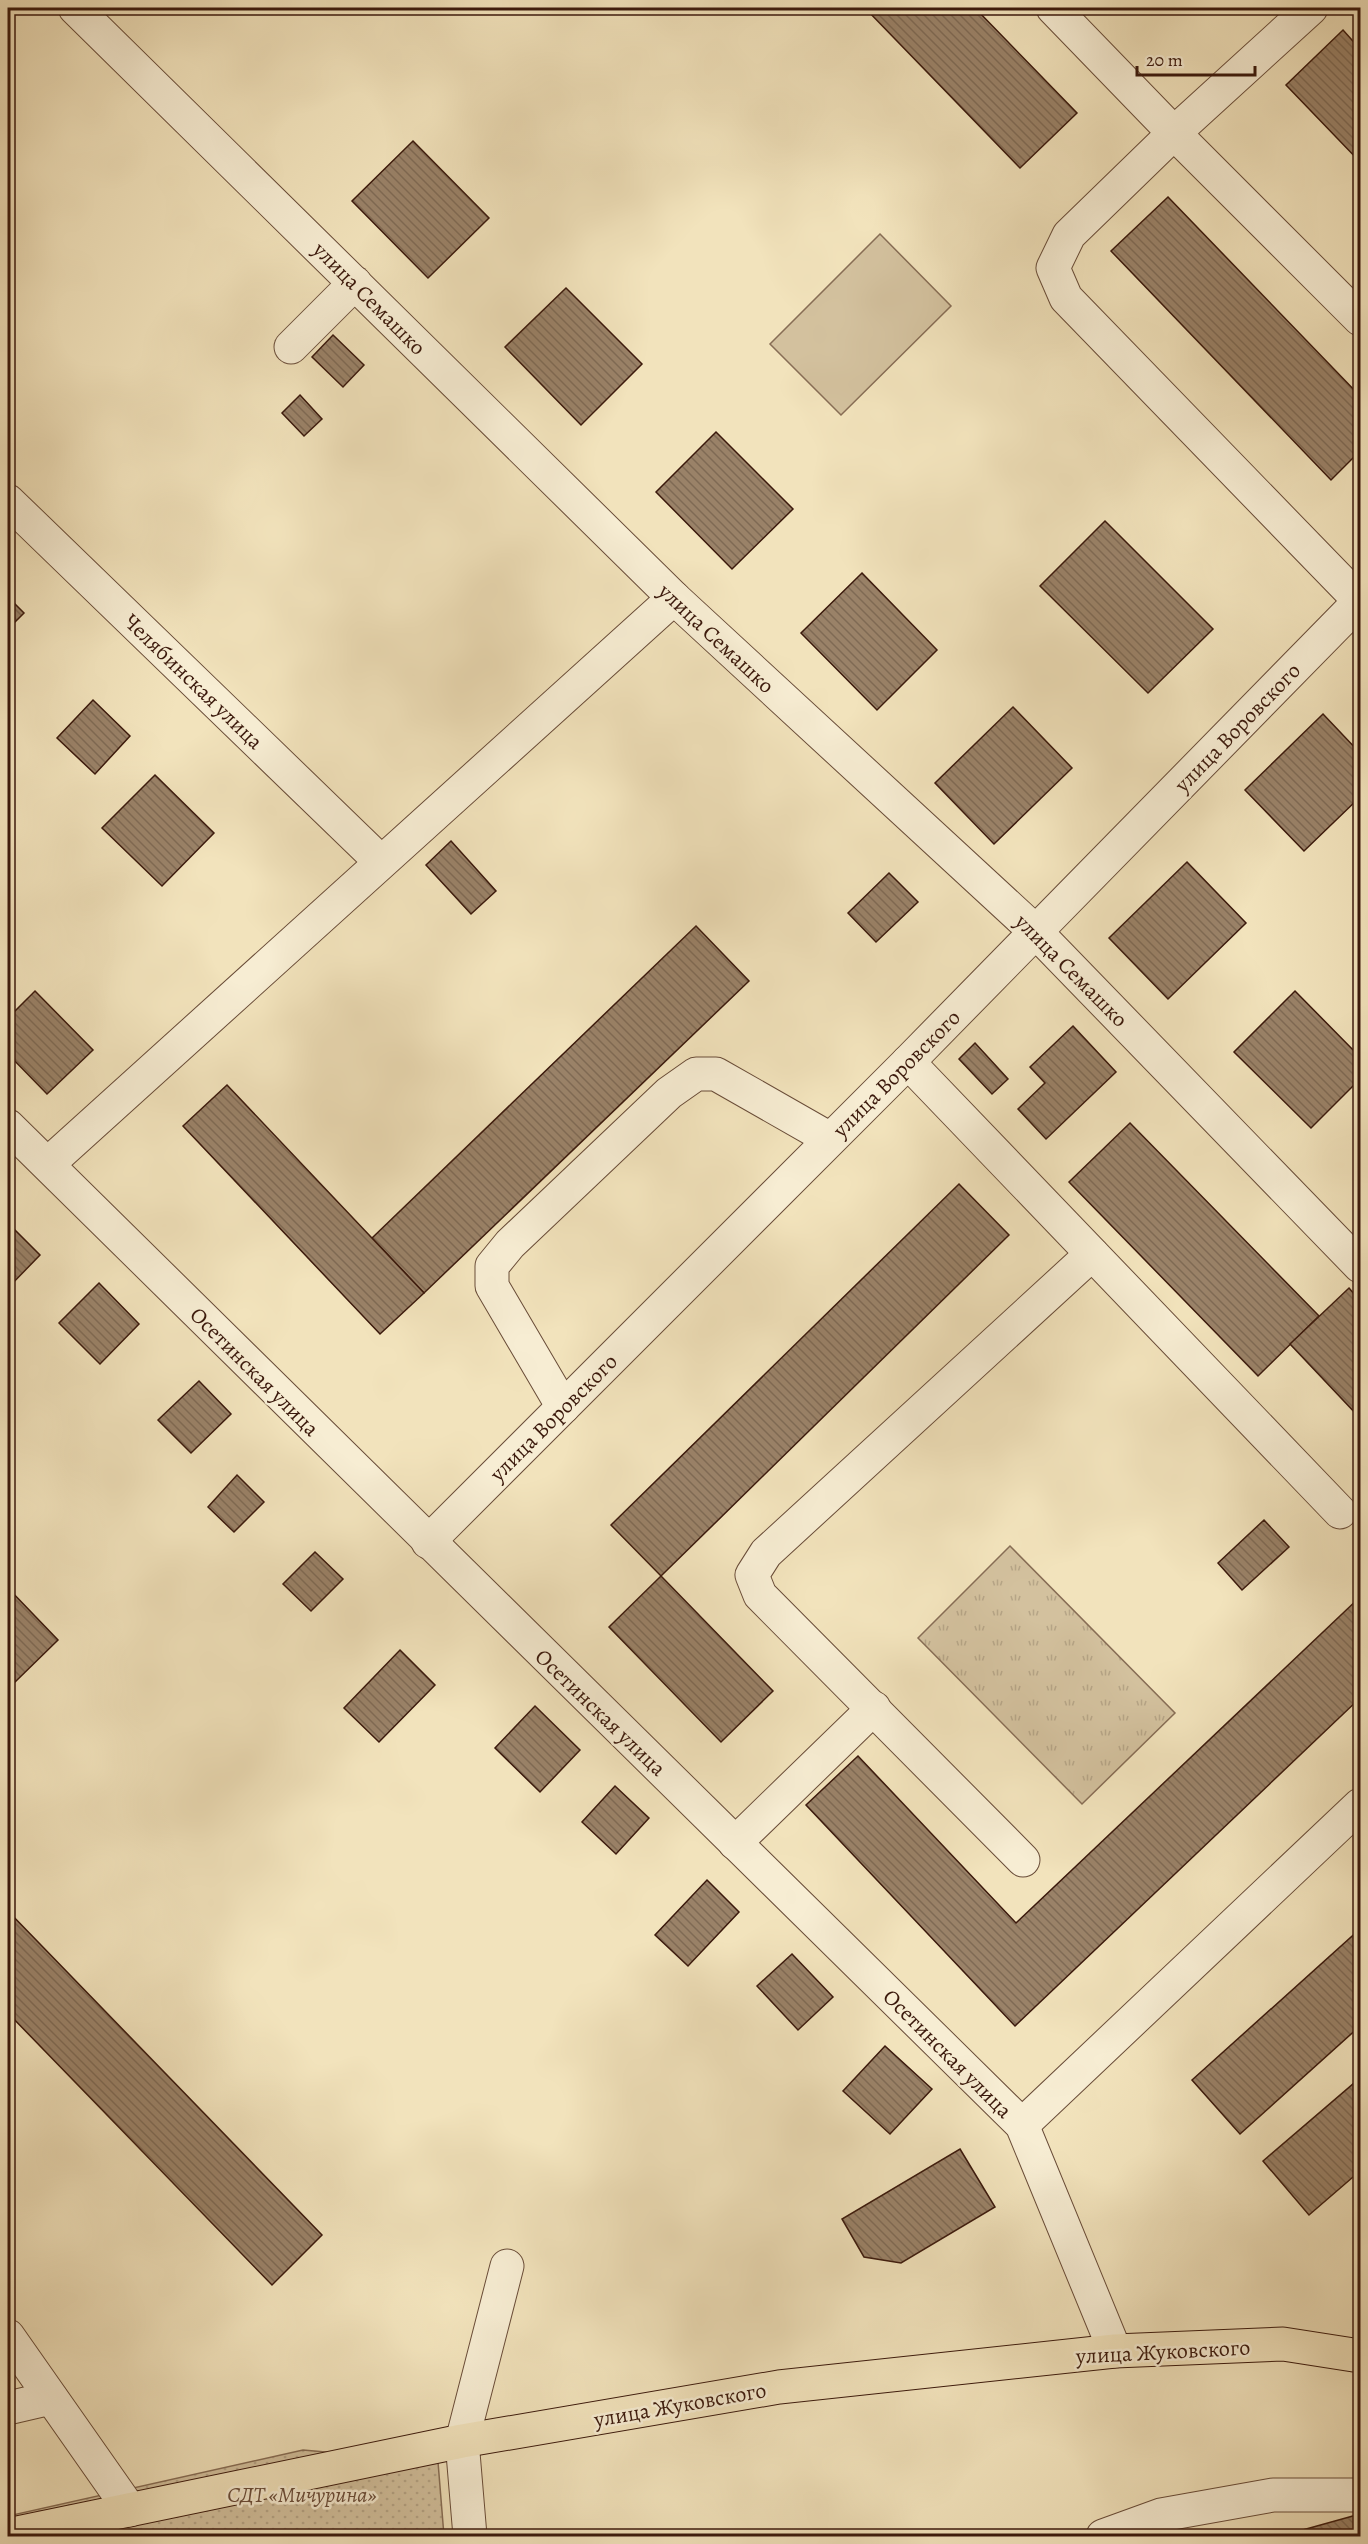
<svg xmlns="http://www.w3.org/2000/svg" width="1368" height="2544" font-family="Alegreya,serif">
  <defs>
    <pattern id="park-tufts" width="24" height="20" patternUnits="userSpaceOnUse" patternTransform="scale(1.5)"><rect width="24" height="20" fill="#d3c19e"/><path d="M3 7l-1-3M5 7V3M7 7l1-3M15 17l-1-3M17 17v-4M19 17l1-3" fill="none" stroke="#b6a587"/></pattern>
    <pattern id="garden-dots" width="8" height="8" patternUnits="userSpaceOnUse" patternTransform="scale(1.5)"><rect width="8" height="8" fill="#d3c19e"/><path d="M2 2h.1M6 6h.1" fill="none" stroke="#b6a587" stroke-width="1.8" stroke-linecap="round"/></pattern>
    <pattern id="building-back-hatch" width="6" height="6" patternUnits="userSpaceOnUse" patternTransform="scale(1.5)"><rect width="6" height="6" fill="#9a8268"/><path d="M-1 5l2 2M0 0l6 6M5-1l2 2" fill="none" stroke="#7f6a54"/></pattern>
  </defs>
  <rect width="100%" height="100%" fill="#f2e3bc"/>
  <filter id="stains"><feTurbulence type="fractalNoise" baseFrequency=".00333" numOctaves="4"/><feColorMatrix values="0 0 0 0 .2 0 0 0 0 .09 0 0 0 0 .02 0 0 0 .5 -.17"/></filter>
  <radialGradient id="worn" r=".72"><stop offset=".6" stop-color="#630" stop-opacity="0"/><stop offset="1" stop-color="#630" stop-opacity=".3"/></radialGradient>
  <polygon fill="#d3c19e" stroke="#876d55" stroke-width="1.5" points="880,234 951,306 841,415 770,344"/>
  <polygon fill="url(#park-tufts)" stroke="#876d55" stroke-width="1.5" points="1010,1546 1175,1713 1082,1804 918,1638"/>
  <polygon fill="url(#garden-dots)" stroke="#876d55" stroke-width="1.5" points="303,2450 438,2462 444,2536 8,2536 8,2516"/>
  <g fill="url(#building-back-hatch)" stroke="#3b190c" stroke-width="1.5">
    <polygon points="865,8 975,8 1077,113 1020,168"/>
    <polygon points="1343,30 1360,49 1360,162 1286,85"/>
    <polygon points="413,141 489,218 428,278 352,201"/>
    <polygon points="1168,197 1360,396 1360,451 1331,480 1111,251"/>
    <polygon points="566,288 642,364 581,425 505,347"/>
    <polygon points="333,335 364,365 343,387 312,357"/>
    <polygon points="300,395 322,419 304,436 282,413"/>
    <polygon points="716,432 793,509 732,569 656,492"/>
    <polygon points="1105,521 1213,629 1148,693 1040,586"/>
    <polygon points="862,573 937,650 877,710 801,633"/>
    <polygon points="8,597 24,613 8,629"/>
    <polygon points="93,700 130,736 95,774 57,738"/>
    <polygon points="1013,707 1072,768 994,844 935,783"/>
    <polygon points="1323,714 1360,753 1360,797 1304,851 1245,790"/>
    <polygon points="155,775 214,833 162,886 102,828"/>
    <polygon points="451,841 496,891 471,914 426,865"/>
    <polygon points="1187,862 1246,923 1168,999 1109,938"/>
    <polygon points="889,873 918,902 876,942 848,913"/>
    <polygon points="696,926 749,981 424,1293 372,1238"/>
    <polygon points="35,991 93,1050 47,1094 8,1054 8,1018"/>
    <polygon points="1295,991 1360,1057 1360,1079 1311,1128 1234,1052"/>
    <polygon points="1073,1026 1116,1072 1046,1139 1018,1109 1045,1083 1030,1067"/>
    <polygon points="975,1043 1008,1079 992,1094 959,1059"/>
    <polygon points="227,1085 424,1293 380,1334 183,1126"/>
    <polygon points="1130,1123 1319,1316 1258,1376 1069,1182"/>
    <polygon points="959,1184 1009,1235 661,1576 611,1525"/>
    <polygon points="8,1223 40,1255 8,1288"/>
    <polygon points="99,1283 139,1324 100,1364 59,1323"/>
    <polygon points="1349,1288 1360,1301 1360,1418 1290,1344"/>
    <polygon points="199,1381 231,1414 191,1453 158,1420"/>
    <polygon points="237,1475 264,1502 234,1532 208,1507"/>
    <polygon points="1264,1520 1289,1547 1242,1590 1218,1563"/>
    <polygon points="315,1552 343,1579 311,1611 283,1584"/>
    <polygon points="661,1576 773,1691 721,1742 609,1627"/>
    <polygon points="8,1588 58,1640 13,1684 8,1679"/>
    <polygon points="1360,1597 1360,1698 1015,2026 806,1805 858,1756 1016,1923"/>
    <polygon points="400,1650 435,1685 379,1742 344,1708"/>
    <polygon points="535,1706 580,1750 540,1792 495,1748"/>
    <polygon points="615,1786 649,1818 616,1854 582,1822"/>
    <polygon points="707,1880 739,1912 688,1966 655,1935"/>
    <polygon points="8,1911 322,2235 272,2285 8,2013"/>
    <polygon points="1360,1929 1360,2026 1240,2134 1192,2080"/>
    <polygon points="792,1954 833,1997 798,2030 757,1986"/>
    <polygon points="885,2046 932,2089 890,2134 843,2091"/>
    <polygon points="1360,2078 1360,2171 1309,2215 1263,2161"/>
    <polygon points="960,2149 995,2207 901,2263 864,2257 842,2219"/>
    <polygon points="1360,2514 1360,2536 1281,2536"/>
  </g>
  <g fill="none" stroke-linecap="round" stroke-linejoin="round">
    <g stroke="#694c38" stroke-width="35">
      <g id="minor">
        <polyline points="75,8 674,598 1036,932 1360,1266"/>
        <polyline points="1053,8 1174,133 1360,319"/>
        <polyline points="1311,8 1174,133 1069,235 1053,268 1066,298 1360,601"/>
        <polyline points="291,347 355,283"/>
        <polyline points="8,501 381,862"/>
        <polyline points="908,1062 1340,1512"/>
        <polyline points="8,1126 1022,2125 1115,2351"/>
        <polyline points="48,1164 674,598"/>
        <polyline points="563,1407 492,1286 492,1266 510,1244 669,1093 696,1074 716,1074 830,1139"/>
        <polyline points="428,1542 908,1062 1360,601"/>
        <polyline points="735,1843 874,1708"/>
        <polyline points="1023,1860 760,1595 752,1575 766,1553 1092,1254"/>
        <polyline points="1022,2125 1360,1805"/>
        <polyline points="8,2336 130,2510"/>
        <polyline points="8,2408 51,2398"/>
        <polyline points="470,2536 462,2441 507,2266"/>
        <polyline points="1103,2536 1161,2515 1273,2495 1360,2495"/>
      </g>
    </g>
    <g stroke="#3b190c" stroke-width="35">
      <polyline id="major" points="8,2535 462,2441 779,2387 1115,2351 1283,2344 1360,2356"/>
    </g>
    <use href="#minor" stroke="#f7edd3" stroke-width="33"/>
    <use href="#major" stroke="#f2e3bc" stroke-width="33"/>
  </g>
  <g text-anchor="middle" stroke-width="5" stroke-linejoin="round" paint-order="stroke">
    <g font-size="22" fill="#3b190c" stroke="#f7edd3">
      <text transform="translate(370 298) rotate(45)" y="8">улица Семашко</text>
      <text transform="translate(717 638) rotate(43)" y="8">улица Семашко</text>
      <text transform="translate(194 681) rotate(44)" y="8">Челябинская улица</text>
      <text transform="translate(1237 727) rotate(-46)" y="8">улица Воровского</text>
      <text transform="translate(1072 970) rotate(45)" y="8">улица Семашко</text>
      <text transform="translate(896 1073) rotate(-45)" y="8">улица Воровского</text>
      <text transform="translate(255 1371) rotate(45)" y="8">Осетинская улица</text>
      <text transform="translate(553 1417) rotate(-45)" y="8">улица Воровского</text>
      <text transform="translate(601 1712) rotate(44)" y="8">Осетинская улица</text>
      <text transform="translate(948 2053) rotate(45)" y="8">Осетинская улица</text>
      <text transform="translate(1163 2351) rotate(-3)" y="8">улица Жуковского</text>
      <text transform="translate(680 2404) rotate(-10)" y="8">улица Жуковского</text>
    </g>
    <g font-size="22" font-style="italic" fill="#694b38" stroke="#f7edd3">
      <text x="302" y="2502">СДТ «Мичурина»</text>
    </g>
  </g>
  <rect width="1368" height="2544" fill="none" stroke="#f2e3bc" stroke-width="30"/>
  <rect x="9" y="9" width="1350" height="2526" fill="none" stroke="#3b190c" stroke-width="3"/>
  <rect x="15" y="15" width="1338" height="2514" fill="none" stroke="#3b190c" stroke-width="1.5"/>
  <path d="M1137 66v9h118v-9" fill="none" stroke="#3b190c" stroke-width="3"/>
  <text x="1146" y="66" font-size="18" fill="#3b190c" stroke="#f7edd3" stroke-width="4.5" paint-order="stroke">20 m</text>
  <rect width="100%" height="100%" filter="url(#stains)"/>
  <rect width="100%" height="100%" fill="url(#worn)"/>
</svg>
